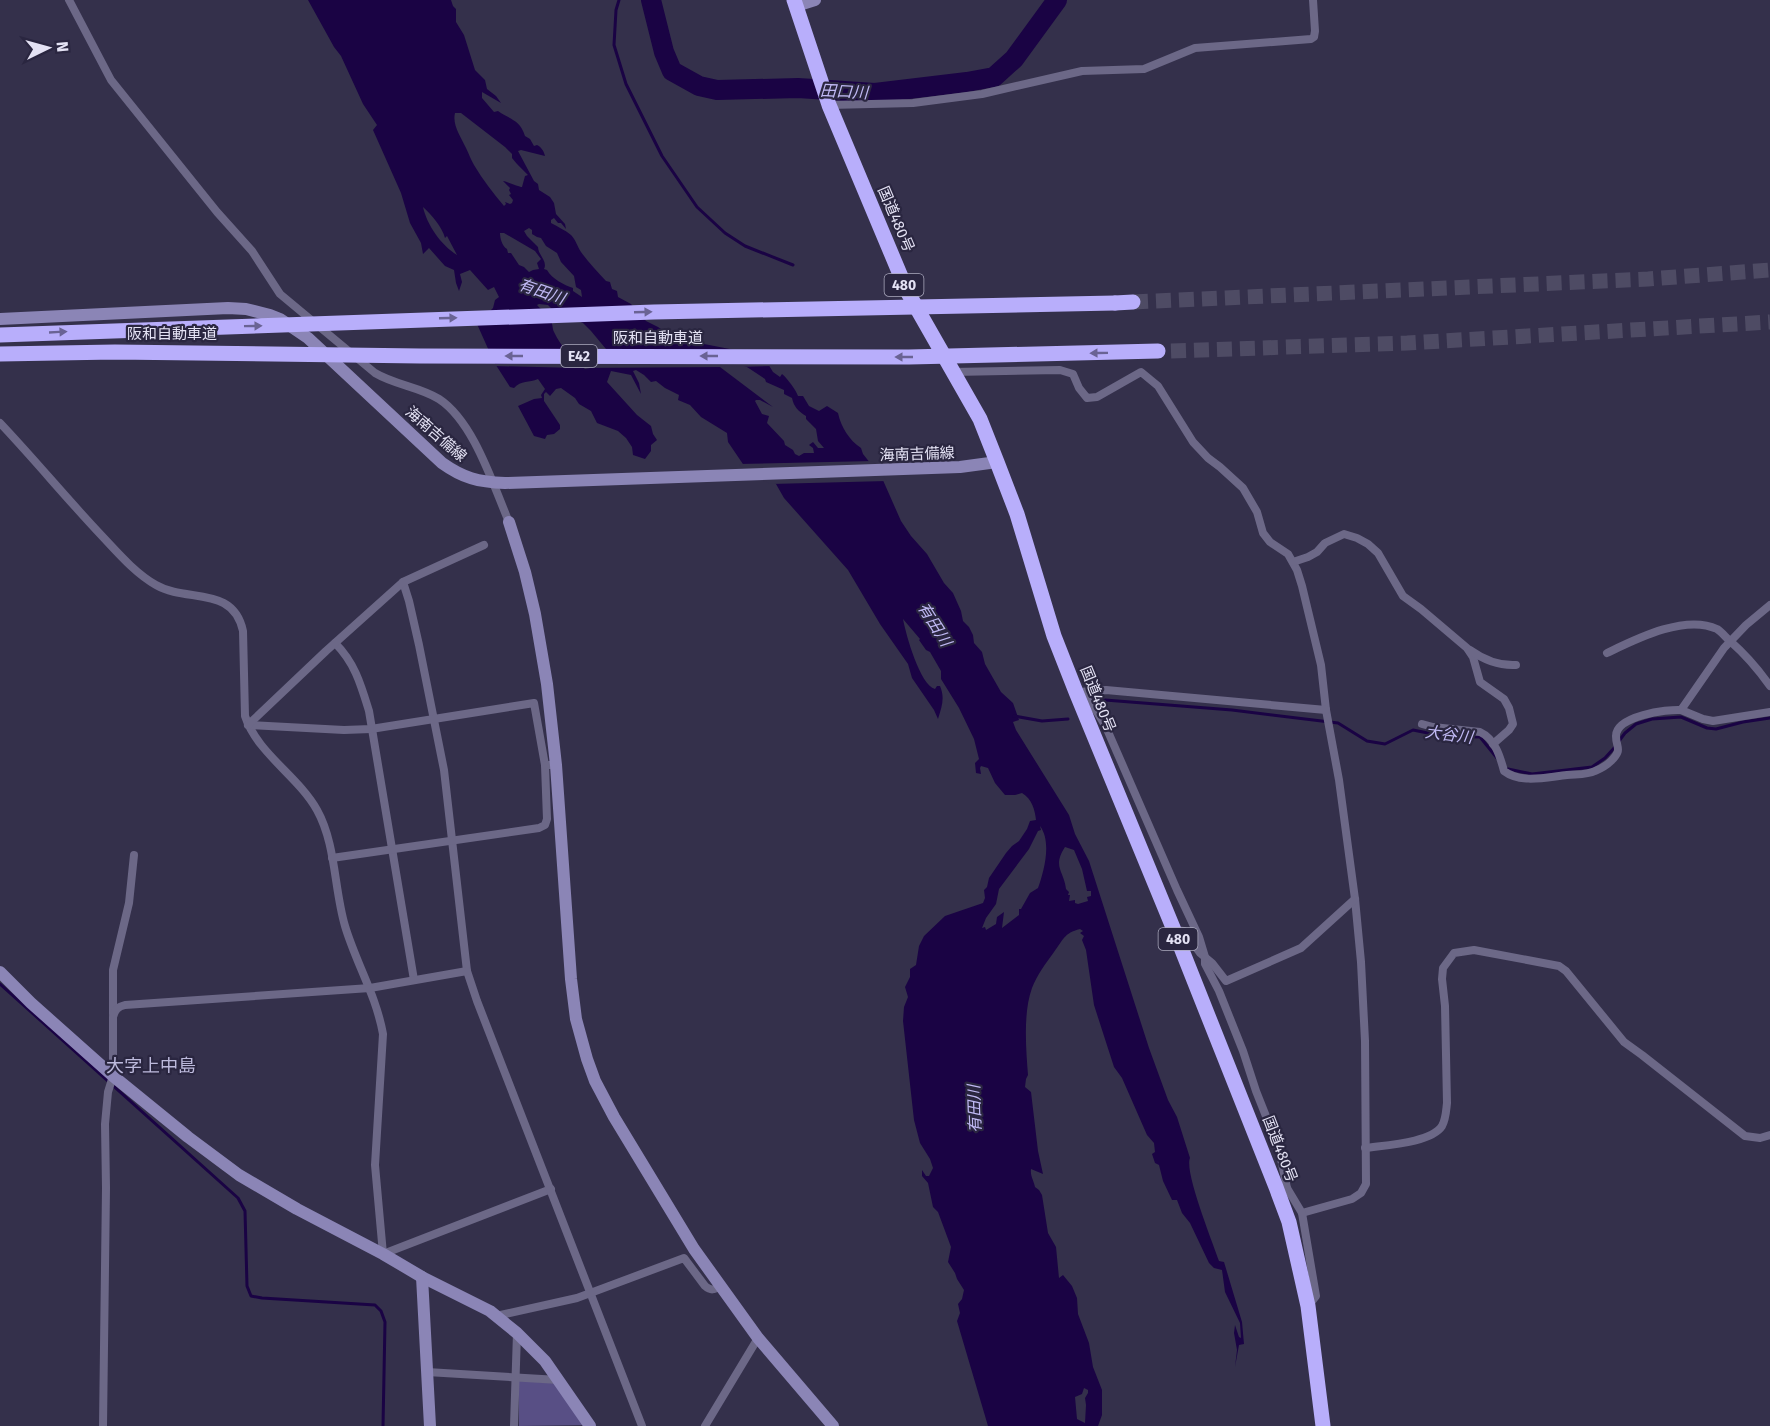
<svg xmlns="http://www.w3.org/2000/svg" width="1770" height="1426" font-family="'Fira Sans','Noto Sans JP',sans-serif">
  <rect width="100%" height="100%" fill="#34304b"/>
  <polygon fill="#584f85" points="519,1381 556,1383 585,1425 519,1426"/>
  <path fill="#1a0344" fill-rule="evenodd" d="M308,0H451L453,6L456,9V22L464,35L475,70L485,80L487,89L496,96L501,103L482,92V98L494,112L498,111C511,120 520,120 525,136L530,139L534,146L537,145C541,147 544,151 545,156L521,150L518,151L534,181L538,184L539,190L550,197L554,203L556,214L565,224L566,229L561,223H558L554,218L551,220V223C558,227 565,230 571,235C576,240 577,246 581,252C588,262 597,271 606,281L610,282L612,289L617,291L618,297L631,304L646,321L658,327L674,338L688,343L704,344L740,351L765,359L773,372L780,377L782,374C787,378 796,390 798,396H803L809,406L819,411L827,406L838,413C841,427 849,440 861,448L863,454L882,478L901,521L911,536L927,554L944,583L953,593L961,611L963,621L969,627L973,635L974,643L982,652L985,664L1001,692L1013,703L1019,720L1013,722L1016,730L1069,815L1075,834L1089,861L1149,1048L1168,1100L1177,1117L1190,1158C1184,1172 1213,1243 1219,1261L1224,1262L1242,1322L1244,1344L1239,1345L1235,1367L1237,1350L1234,1333L1235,1325L1239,1337L1241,1338L1240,1323L1225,1292L1222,1270L1214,1268L1209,1263L1190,1223L1182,1213L1177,1200H1172L1163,1181L1159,1165L1155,1163L1152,1154L1155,1152L1154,1143L1147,1135L1122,1078L1114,1067L1094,1005L1086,950L1082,940L1084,936L1080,933L1083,931L1080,929C1064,933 1063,940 1054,952C1046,963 1037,975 1032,988C1023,1013 1026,1048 1028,1075L1026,1079L1025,1087L1031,1092L1038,1151L1043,1174L1031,1169C1030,1176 1034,1181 1035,1187L1039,1190L1042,1195L1048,1233L1056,1247L1059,1278L1063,1275L1072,1286L1077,1298L1078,1314L1089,1343L1093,1367L1102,1390V1415L1098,1426H988L957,1321L960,1313L958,1304L962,1299L964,1290L957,1279L955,1273L948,1262L951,1247L938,1212L933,1207L928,1183L922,1176V1170L926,1176H929L933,1168L930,1159L920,1143L914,1120L903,1021L904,1007L908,997L905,987L910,977V969L916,965L919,946L924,936L945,916L983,903L985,898L984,890L987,887L989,878L1006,853L1012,846L1019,841L1027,829L1030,821L1036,820C1035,810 1032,799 1022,793L1015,795H1005L995,783L988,768L981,766L980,768L981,774L976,773L975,763L979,759L974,739L959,708L941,679V671L930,652L926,650L919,640L920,639L903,619C906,635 920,685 935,689L937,686H940C945,698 942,706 938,719L934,710L912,678L908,664L880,624L848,570L784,498L776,484L747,470L728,442L727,433L701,417L690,405L678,400L679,395L665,388L656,381L651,382L644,375L636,370L633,371L639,383L641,394L631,375L611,371L607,382L637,415L651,426L653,434L657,440L651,445V451L645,459L633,455L632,447L626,438L618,431L597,423L591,411L579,404L575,398L561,388L556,389L550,396L546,392L544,394V401L560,425V429L554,434L547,435L545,439L534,436L518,406L534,399L542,398L541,395L545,389L538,379C529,383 521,380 514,388L510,387L494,362L477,324L493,308L495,300L499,297L494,287L488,290L470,270L460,274L462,282L459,291L456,283L454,270L445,266L429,248L423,254L421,243L410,223L401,193L373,130L377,125L363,104L341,56L334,47ZM455,113H461L505,147L512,154V158L517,164L528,175L525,176L522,187C519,187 508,182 503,181L510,188L509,190L511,194L509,195L513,200L512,203L510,204L505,202L506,204L504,206C493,193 483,180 474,165C471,160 469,154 466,148C461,137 452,125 455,113ZM423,207C432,215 442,227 445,238L447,236L457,255C441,245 427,225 423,207ZM529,228L532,230V234L537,237L541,238L546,246L557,253L561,262L574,276L576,287L581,290L582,297L573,291V288C564,285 552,279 547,270L544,269C548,261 538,255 538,247L527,236L524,231ZM500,233H504L535,251L541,259L537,263L539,269L533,270L529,272L524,267L519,265L511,253H508L507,249C502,246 500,238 500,233ZM539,304L548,305L555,312L583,323L591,331L606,349C601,359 597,368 585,369C573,359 561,347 554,332C552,328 553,323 550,319C547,314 541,310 537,305ZM733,363L747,367L765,379L766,382L784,390V394L792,398C794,407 798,411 806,416V419L816,429L818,441L824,448H818L813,442L809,445L813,448L814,453H804L799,456L795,454L793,450L785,445L784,441L767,423L769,416L762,414L755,401L756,400H760L773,407L716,364ZM1040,826C1052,842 1044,871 1038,888L1030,893L1021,909H1019V915L1002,928L1004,912L997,917L996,924L986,930L985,927L982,928L986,918L996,904L999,889L1029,849L1038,831L1041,830ZM1065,847L1074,850L1082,869L1087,891H1091V896L1087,897L1088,901L1078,904L1075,903V900L1069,901L1070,895H1068L1069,892L1066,889C1064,871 1052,867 1065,847ZM1084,1388L1088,1390V1393L1085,1398L1086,1405L1085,1423L1077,1419L1075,1397L1082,1394Z"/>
  <g fill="#34304b">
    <polygon points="767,357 774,366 735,367 723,365 726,367 577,368 493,366 492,364 579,360 586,366 589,366 597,361"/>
    <polygon points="873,461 887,481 771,484 745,473 739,464"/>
  </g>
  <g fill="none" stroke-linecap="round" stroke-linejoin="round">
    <g stroke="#1a0344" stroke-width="3">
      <polyline points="619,0 616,10 614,45 626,84 662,156 697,207 725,233 745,246 793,265"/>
      <polyline points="1101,702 1105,700 1232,710 1338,723 1367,741 1385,744 1413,730 1443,736 1480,737 1497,758"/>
      <polyline points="1014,716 1042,721 1068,719"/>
      <polyline points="1619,741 1625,733 1636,724 1652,719 1681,717 1707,728 1716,729 1743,722 1770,718"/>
      <polyline points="1508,769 1532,774 1592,767 1605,758 1615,747"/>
      <polyline points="0,984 238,1198 245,1211 247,1286 251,1296 262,1298 375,1305 381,1311 385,1322 383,1426"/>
    </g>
    <polyline stroke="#1a0344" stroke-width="20" points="651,0 664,52 672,71 699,86 717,90 798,88 875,93 967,82 994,77 1014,59 1057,0"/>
    <g stroke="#4e4b64" stroke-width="15" stroke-dasharray="15 8" stroke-linecap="butt">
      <polyline points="1133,302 1648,279 1770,270"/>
      <polyline points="1171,351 1407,343 1770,322"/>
    </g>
    <g stroke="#6c6887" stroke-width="8">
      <path d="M69,0L111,80L217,212L252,251L280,294L375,373C395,385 420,387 439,399C474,422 493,485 509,522"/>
      <polyline points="829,105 913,103 982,94 1082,71 1144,69 1195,48 1311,39 1314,37 1315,31 1313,0"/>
      <polyline points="953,372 1060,370 1073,374 1079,388 1087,398 1097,397 1141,372 1158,386 1193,442 1208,458 1220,467 1243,488 1257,512 1263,533 1270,542 1288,554 1297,570 1302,586 1321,665 1326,710 1339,780 1355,899 1361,962 1365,1041 1366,1184 1361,1193 1352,1199 1302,1213 1287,1188 1276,1187"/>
      <path d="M0,423C35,460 67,499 102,536C118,553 135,573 156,585C187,603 233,585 243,631L245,716C257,753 298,776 317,810C336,844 334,889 345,926C356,963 376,995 383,1034L375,1165L383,1254L551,1189"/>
      <polyline points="1293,562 1308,557 1317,552 1325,543 1344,534 1357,538 1368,544 1378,553 1403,596 1421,609 1467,648 1473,657 1480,682 1504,699 1509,708 1513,724 1509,730 1493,744"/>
      <polyline points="403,582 409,601 419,645 444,770 467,971 477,1001 642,1426"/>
      <path d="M335,643C355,663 361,685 369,711L414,980"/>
      <path d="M1470,650C1484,660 1498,666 1516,665"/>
      <path d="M1607,653C1636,639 1685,614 1717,629C1722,632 1726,638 1730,641C1746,655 1758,669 1770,686"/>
      <polyline points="1079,692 1106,690 1326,710"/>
      <polyline points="1081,692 1097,712 1106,727 1177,890 1199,937 1205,957 1205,964 1219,991 1243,1051 1256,1091 1279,1149 1287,1188"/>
      <polyline points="1681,710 1703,719 1713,721 1770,712"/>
      <path d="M1422,724L1433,727L1480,732C1495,739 1500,756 1504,771C1521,784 1547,777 1567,775C1576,774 1587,775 1595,771C1600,769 1607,765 1611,761C1623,749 1616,748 1616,736C1616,716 1667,709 1681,710L1724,648L1746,625L1770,605"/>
      <polyline points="248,725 344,730 371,729 534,703 545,765 556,765"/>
      <polyline points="248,725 326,651 403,582 484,545"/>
      <polyline points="332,858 539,828 545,825 547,819 545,765"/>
      <polyline points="1174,930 1184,931 1200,953 1212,963 1226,981 1301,948 1355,899"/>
      <polyline points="113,1014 113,970 129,903 134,855"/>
      <path d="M1365,1148C1385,1145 1431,1143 1442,1126C1446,1119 1446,1111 1447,1103L1445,1006L1442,979L1443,968L1454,953L1474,950L1559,966L1566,971L1624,1042L1642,1055L1745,1136L1760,1138L1770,1135"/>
      <polyline points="1302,1213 1316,1296 1309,1305"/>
      <path d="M496,1316L577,1298L684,1258L705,1286C711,1291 714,1290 720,1286"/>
      <polyline points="427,1372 559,1380"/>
      <path d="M103,1426L106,1188L105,1124L108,1092L113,1076V1017C115,1009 118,1007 125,1005L370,988L467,971"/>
      <polyline points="514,1426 517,1333"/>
      <polyline points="705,1426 758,1338"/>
    </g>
    <g stroke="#8b85b6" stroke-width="12">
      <polyline points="796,6 815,0"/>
      <path d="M0,319L228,308L246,309L270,315L280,319L308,338L442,463C463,478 478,482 505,483L960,467L997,462"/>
      <polyline points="509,522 525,572 535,614 547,684 556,765 571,979 576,1019 587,1059 595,1081 614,1117 694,1249 758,1338 833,1426"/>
      <polyline points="0,972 31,1003 113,1076 188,1137 239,1175 297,1209 383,1254 422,1277 490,1311 517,1333 545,1361 590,1426"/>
      <polyline points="422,1277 430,1426"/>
    </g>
    <g stroke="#b8aefb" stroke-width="15">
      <polyline points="794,0 829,105 907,291 980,419 997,462 1017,514 1054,636 1076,692 1174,930 1276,1187 1289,1222 1308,1306 1323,1426"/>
      <polyline points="1115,303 1133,302"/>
    </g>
    <g stroke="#b8aefb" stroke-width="15">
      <polyline points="0,335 654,312 1115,303"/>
      <polyline points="0,354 115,352 420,356 909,357 1158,351"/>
    </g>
  </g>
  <defs><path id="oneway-solid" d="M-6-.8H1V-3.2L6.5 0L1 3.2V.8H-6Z" transform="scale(1.5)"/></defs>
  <g fill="#6a6394">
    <use href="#oneway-solid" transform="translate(643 312) rotate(-2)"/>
    <use href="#oneway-solid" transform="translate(448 318) rotate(-2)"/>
    <use href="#oneway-solid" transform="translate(253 326) rotate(-1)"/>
    <use href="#oneway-solid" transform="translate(58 332) rotate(-3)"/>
    <use href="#oneway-solid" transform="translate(1099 353) rotate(179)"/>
    <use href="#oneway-solid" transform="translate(514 356) rotate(-180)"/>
    <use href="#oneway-solid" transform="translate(709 356) rotate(-180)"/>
    <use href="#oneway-solid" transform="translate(904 357) rotate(180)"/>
  </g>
  <g text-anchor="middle" stroke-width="4.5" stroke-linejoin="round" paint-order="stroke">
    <g fill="#2a2640" stroke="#acaabe" stroke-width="1.5">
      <rect x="884.5" y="274" width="39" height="22" rx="4.5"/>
      <rect x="561" y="345" width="36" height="22" rx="4.5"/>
      <rect x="1158.5" y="928" width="39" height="22" rx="4.5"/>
    </g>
    <g font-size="14" font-weight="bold" fill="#e4e2f4">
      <text x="904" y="290">480</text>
      <text x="579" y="361">E42</text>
      <text x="1178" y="944">480</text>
    </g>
    <g font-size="15" fill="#e4e2f4" stroke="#2a2640">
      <text transform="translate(896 219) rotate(67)" y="5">国道480号</text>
      <text x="172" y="339">阪和自動車道</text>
      <text x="658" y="343">阪和自動車道</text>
      <text transform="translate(436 434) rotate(41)" y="5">海南吉備線</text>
      <text transform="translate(917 454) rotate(-2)" y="5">海南吉備線</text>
      <text transform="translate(1098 699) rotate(68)" y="5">国道480号</text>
      <text transform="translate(1280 1149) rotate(69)" y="5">国道480号</text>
    </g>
    <g font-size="16" font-style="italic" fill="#c0b9f4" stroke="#2a2640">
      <text transform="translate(844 91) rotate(3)" y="6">田口川</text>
      <text transform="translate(542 291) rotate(19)" y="6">有田川</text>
      <text transform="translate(935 624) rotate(58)" y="6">有田川</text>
      <text transform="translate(1449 734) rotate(7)" y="6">大谷川</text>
      <text transform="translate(974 1109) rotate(-92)" y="6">有田川</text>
    </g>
    <g font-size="18" fill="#bdbadc" stroke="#2a2640">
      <text x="151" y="1072">大字上中島</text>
    </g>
  </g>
  <g transform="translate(48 48) rotate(85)" stroke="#2a2640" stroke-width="4.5" paint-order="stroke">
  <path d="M0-4.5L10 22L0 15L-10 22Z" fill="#e4e2f4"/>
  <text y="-9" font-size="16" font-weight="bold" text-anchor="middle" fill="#e4e2f4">N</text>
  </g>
</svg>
